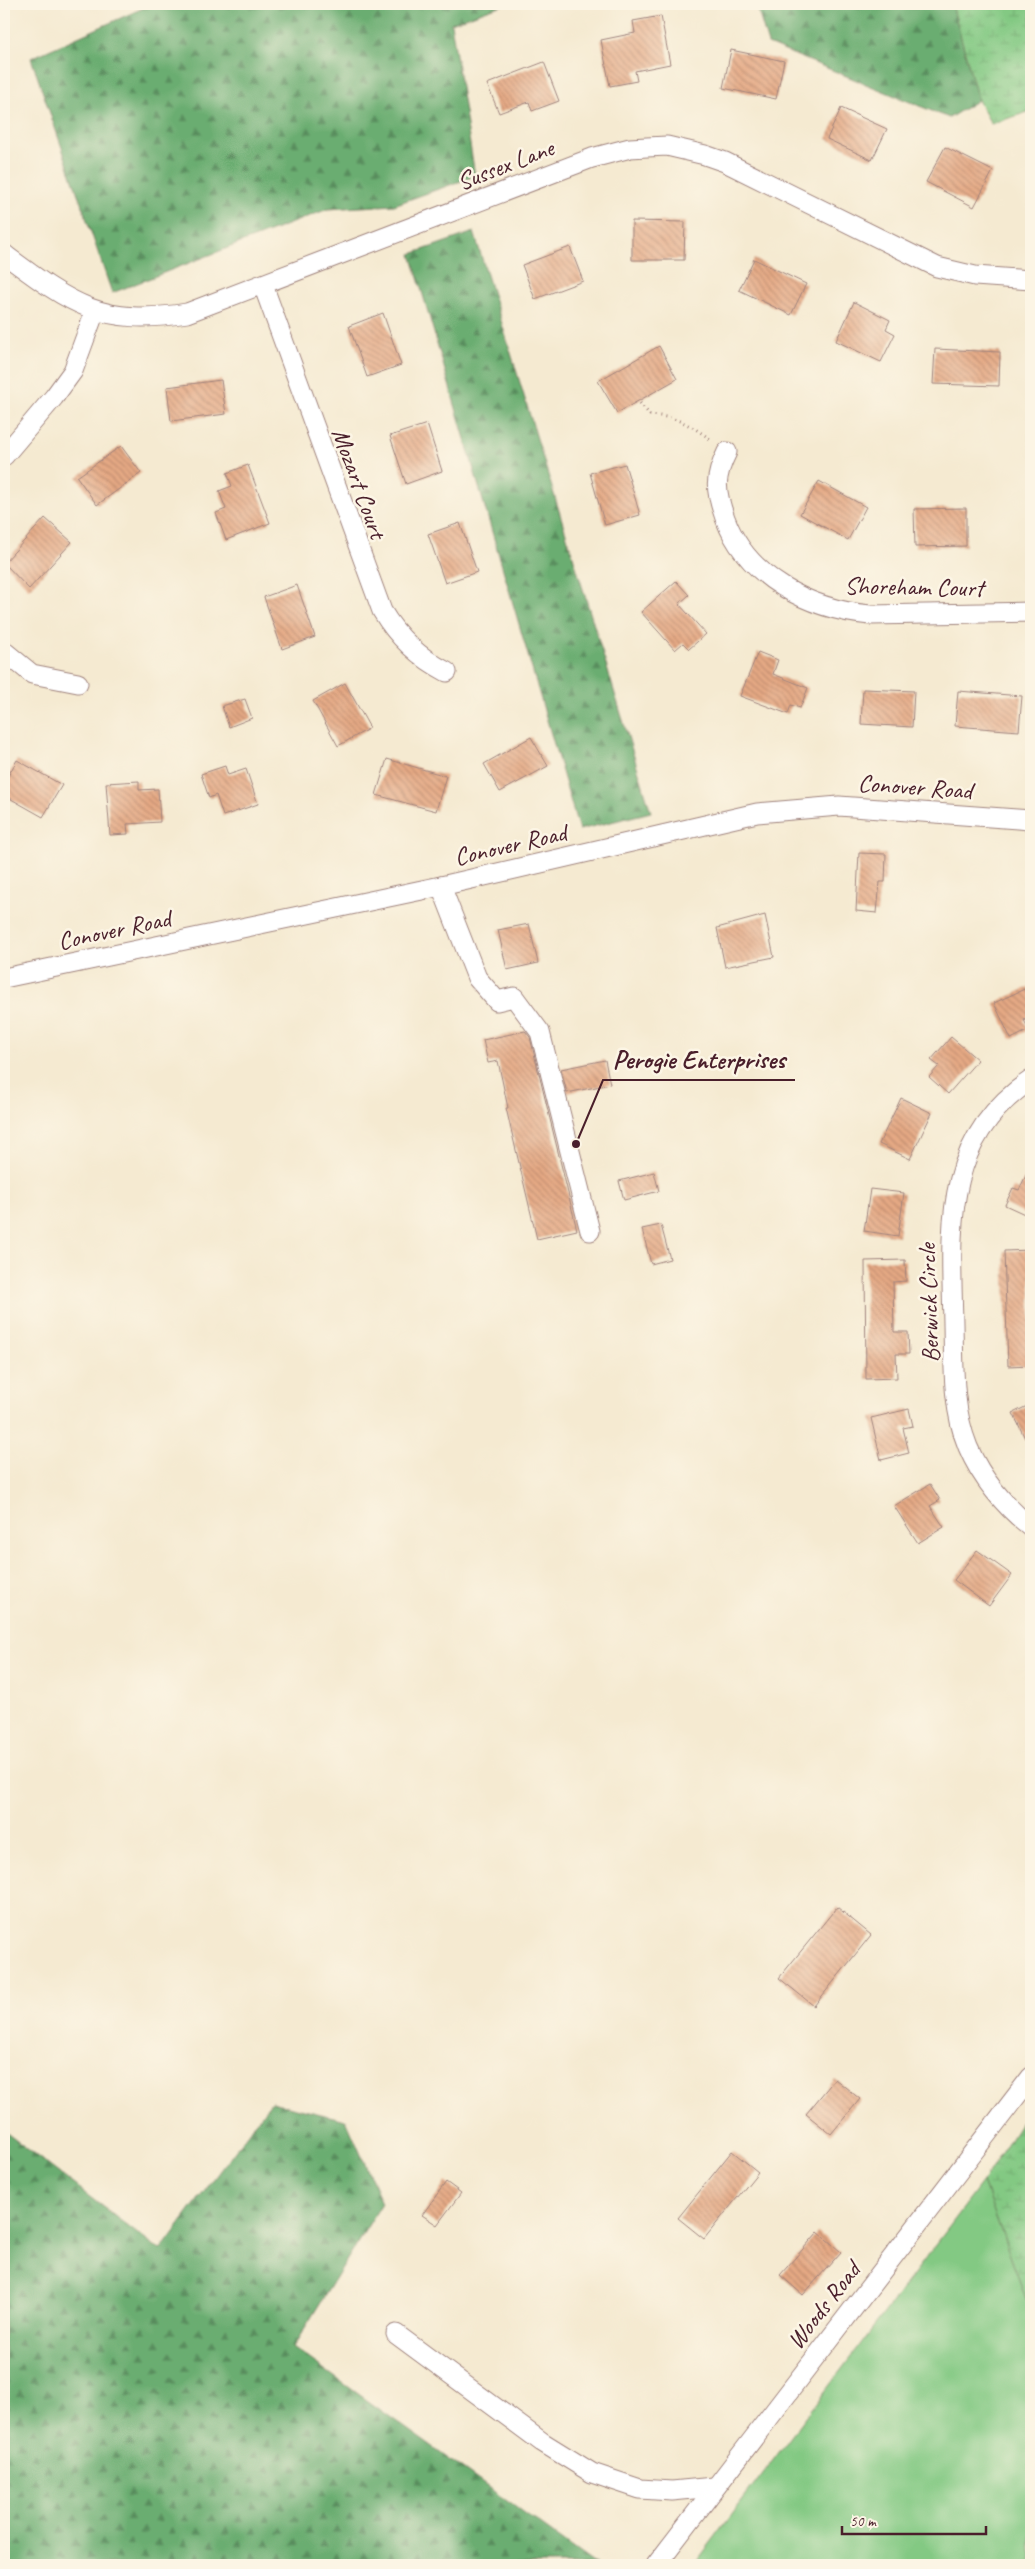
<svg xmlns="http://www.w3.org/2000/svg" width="1035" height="2569" font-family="Caveat,sans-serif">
  <defs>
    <pattern id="forest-firs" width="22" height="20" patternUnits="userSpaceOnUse" patternTransform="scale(1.25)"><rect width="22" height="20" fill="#6aad71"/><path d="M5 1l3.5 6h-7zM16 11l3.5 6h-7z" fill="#598c5d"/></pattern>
    <pattern id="wetland-marsh" width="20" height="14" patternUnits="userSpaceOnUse" patternTransform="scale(1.25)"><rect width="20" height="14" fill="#83c983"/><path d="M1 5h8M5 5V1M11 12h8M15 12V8" fill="none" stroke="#73ac71"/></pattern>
    <pattern id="building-back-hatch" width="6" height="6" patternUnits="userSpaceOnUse" patternTransform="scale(1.25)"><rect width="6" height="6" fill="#e5a984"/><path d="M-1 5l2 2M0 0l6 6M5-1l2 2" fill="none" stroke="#bc896c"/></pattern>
  </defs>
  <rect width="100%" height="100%" fill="#fcf5e5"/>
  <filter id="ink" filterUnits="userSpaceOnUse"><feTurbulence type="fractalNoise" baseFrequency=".02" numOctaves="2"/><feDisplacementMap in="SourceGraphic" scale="10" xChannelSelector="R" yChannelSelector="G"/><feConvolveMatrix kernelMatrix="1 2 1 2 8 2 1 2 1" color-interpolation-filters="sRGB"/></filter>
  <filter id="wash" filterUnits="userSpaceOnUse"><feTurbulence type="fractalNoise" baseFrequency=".0096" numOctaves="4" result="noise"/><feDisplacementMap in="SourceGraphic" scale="20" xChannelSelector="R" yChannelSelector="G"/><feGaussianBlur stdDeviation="1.12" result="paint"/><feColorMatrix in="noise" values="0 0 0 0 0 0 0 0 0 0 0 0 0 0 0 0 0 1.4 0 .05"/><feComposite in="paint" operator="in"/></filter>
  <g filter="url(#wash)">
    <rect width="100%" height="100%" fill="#f5ead1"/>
    <polygon fill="#83c983" stroke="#667457" points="983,2182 1031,2312 1031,2565 694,2565"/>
    <g fill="url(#forest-firs)" stroke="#5a664e">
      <polygon points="152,4 505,4 451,23 475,176 394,205 328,209 112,293 31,58"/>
      <polygon points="756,4 952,4 978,100 949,118 768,44"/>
      <polygon points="474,232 651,812 579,830 411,254"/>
      <polygon points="271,2102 346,2120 382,2203 293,2347 596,2565 4,2565 4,2131 160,2251"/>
    </g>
    <g fill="url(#wetland-marsh)" stroke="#667457">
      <polygon points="952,4 1031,4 1031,111 991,124 978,100"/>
      <polygon points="1027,2112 1031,2127 1031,2312 983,2182"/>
    </g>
    <g id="blocks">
      <g fill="url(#building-back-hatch)">
        <polygon points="661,16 670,64 635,71 637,81 610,86 601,40 635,33 633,21"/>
        <polygon points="731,50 784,61 776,99 723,88"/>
        <polygon points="544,62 559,101 532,111 529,102 499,113 487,84"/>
        <polygon points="841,108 887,129 872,160 827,139"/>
        <polygon points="945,147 993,171 974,207 926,182"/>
        <polygon points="632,221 685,222 684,260 632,260"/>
        <polygon points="570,247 583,281 535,299 522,265"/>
        <polygon points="754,259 806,284 791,315 739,290"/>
        <polygon points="854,302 890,320 886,329 895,334 881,362 836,341"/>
        <polygon points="383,313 401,365 367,377 349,326"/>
        <polygon points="659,346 677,379 617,413 598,381"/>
        <polygon points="935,349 1000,352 999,386 933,384"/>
        <polygon points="221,380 226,414 171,421 167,387"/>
        <polygon points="427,424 442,471 406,484 390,436"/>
        <polygon points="121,446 141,473 97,505 77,477"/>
        <polygon points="625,464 640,515 605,525 590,473"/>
        <polygon points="248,465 270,523 226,540 216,513 226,509 219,491 232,486 227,473"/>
        <polygon points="819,481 866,507 848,540 800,514"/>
        <polygon points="966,508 966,546 915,547 914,509"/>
        <polygon points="45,518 72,542 29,589 4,563"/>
        <polygon points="460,523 477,572 445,583 428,534"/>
        <polygon points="676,581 689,595 679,604 706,634 689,649 683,643 675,650 641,612"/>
        <polygon points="297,585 315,637 282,649 264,597"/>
        <polygon points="758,652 778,660 773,674 808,688 800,708 791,705 788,714 740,696"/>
        <polygon points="345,683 370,728 338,746 313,701"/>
        <polygon points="863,689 914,691 912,727 861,724"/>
        <polygon points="958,691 1022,696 1019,731 955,726"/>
        <polygon points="245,699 252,718 229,727 222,706"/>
        <polygon points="531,737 548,766 500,792 484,764"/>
        <polygon points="387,759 446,776 436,811 376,795"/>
        <polygon points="17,760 62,785 43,817 4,795 4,783"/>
        <polygon points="225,766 228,775 246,769 258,804 223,816 216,795 209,798 201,774"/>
        <polygon points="139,781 139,790 158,789 160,822 127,824 128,834 110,835 106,783"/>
        <polygon points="859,853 886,854 885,882 880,882 877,913 856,911"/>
        <polygon points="765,915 774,957 725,967 717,928"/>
        <polygon points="529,924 538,963 507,970 498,930"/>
        <polygon points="1031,986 1031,1016 1024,1020 1029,1030 1011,1039 994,1003"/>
        <polygon points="525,1031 530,1037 577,1230 537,1239 506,1108 508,1108 498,1061 488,1063 483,1040"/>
        <polygon points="951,1037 978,1060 948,1094 929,1077 939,1066 931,1060"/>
        <polygon points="605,1060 610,1084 567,1093 561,1069"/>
        <polygon points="901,1098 932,1113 910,1159 879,1144"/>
        <polygon points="1031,1165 1031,1217 1005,1205 1013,1188 1019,1190"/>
        <polygon points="654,1172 659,1191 624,1200 619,1181"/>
        <polygon points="870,1189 904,1193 898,1236 864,1231"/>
        <polygon points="661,1225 670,1259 651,1264 642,1229"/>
        <polygon points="1031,1250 1031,1365 1008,1366 1004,1251"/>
        <polygon points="905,1260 906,1281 893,1282 894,1332 908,1332 909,1354 896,1354 897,1378 866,1379 865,1261"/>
        <polygon points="1031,1404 1031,1451 1013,1413"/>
        <polygon points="909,1409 913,1426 903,1428 909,1453 881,1460 871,1418"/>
        <polygon points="930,1484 940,1500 930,1506 944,1527 918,1543 894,1506"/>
        <polygon points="977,1550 1012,1575 989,1606 954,1580"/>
        <polygon points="837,1907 871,1935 814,2006 779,1978"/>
        <polygon points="835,2079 860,2099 831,2134 806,2114"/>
        <polygon points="732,2151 758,2172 704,2239 678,2218"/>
        <polygon points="446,2182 461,2193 437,2225 422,2215"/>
        <polygon points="818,2232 841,2252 803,2295 780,2275"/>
      </g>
    </g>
  </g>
  <g filter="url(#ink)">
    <use href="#blocks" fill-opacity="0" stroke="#a0847e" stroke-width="1"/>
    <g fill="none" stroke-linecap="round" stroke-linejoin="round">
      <g stroke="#a0847e" stroke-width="21">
        <g id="minor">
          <path d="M4,254C70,303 100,327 187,313L592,158L630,148L647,147L667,146L705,155L725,162L937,267L975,276L1031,280"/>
          <path d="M263,285L382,611C398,638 418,657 447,672"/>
          <path d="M727,452C714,478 715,490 725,518C747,578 809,609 870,615L1031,612"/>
          <polyline points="4,456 54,397 73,371 95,311"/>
          <polyline points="4,651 32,674 78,683"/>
          <polyline points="441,886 477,978 497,1001 514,997 540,1032 590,1231"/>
          <polyline points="4,978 441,886 757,813 839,806 1031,820"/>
          <path d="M1031,1080C941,1140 951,1230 953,1323C954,1365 952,1408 968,1447C981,1478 1005,1507 1031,1527"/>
          <polyline points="396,2334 542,2442 592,2473 640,2489 672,2491 714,2487"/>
          <polyline points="656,2565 1031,2077"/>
        </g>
      </g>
      <path stroke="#a0847e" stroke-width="3" stroke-dasharray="1 4" stroke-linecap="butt" d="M640,403L650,415C679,417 690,425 713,441"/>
      <use href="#minor" stroke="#fff" stroke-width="19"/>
    </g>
  </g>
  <g text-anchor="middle" stroke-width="5" stroke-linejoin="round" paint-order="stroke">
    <g font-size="25" fill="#4a1f2b" stroke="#fcf5e5">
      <text transform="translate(505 164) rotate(-21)" y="9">Sussex Lane</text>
      <text transform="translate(360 483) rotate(70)" y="9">Mozart Court</text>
      <text transform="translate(914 586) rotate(1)" y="9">Shoreham Court</text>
      <text transform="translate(915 786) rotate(4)" y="9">Conover Road</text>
      <text transform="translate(510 844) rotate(-13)" y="9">Conover Road</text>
      <text transform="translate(114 929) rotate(-12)" y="9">Conover Road</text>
      <text transform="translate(928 1303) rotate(-92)" y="9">Berwick Circle</text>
      <text transform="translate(823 2305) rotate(-52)" y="9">Woods Road</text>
    </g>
  </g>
  <path fill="none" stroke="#4a1f2b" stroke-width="2" d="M576 1144L603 1080H795"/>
  <circle fill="#4a1f2b" stroke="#fcf5e5" stroke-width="2" cx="576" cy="1144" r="5"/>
  <g font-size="26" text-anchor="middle" font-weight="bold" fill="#4a1f2b" stroke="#fcf5e5" stroke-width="5" stroke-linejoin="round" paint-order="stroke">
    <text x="699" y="1068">Perogie Enterprises</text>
  </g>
  <rect width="1035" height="2569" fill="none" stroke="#fcf5e5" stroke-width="20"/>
  <path d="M842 2526v8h144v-8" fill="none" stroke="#4a1f2b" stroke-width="2.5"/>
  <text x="850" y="2526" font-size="15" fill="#4a1f2b" stroke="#fcf5e5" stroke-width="4" paint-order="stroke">50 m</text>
</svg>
